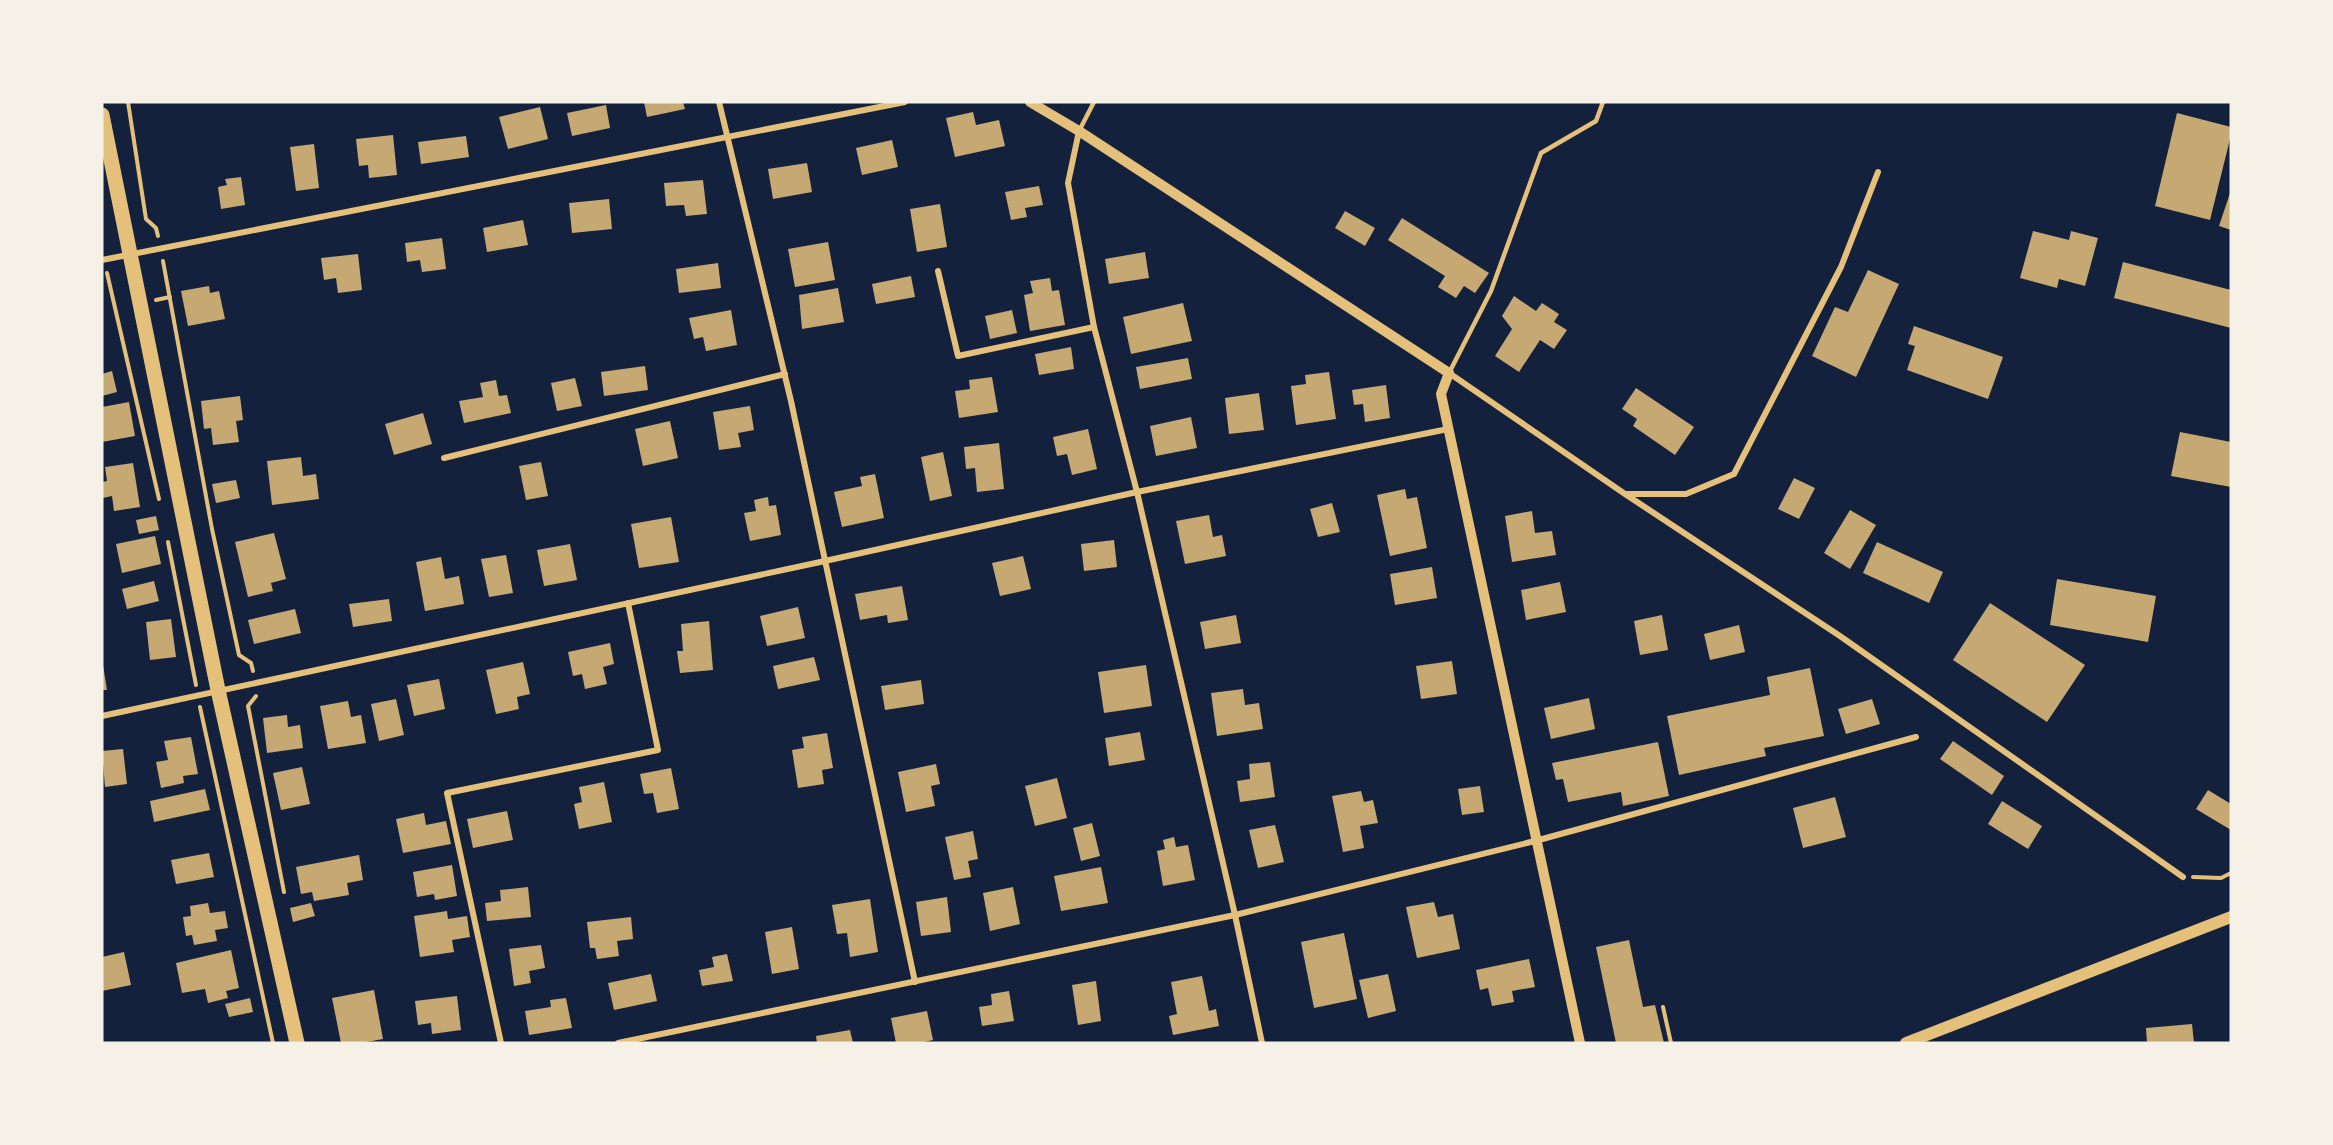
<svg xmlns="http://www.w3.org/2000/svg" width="2333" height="1145" font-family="Roboto,sans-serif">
  <rect width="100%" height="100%" fill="#14213d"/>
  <g fill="#c6a872">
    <polygon points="644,102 683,102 685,109 647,117"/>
    <polygon points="606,105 610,128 572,136 567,113"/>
    <polygon points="540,107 548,139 508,149 499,117"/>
    <polygon points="973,112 976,125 999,120 1005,146 955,157 946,118"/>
    <polygon points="2177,113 2231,127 2231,135 2210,220 2155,206"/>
    <polygon points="393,135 397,175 369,178 368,165 359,166 356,139"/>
    <polygon points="466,136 469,157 421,164 418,142"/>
    <polygon points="892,140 898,167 862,175 856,148"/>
    <polygon points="314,144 319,188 296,191 290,147"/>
    <polygon points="807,163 812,192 773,199 768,169"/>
    <polygon points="241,177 245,205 221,209 218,187 227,185 225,179"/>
    <polygon points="703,180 707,214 686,216 684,205 666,206 664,183"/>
    <polygon points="1039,186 1043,205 1025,208 1027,217 1011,220 1005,192"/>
    <polygon points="2231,190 2231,230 2219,226"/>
    <polygon points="609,199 612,229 572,233 569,203"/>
    <polygon points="940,204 947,247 917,252 910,209"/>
    <polygon points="1345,211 1375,228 1365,246 1335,228"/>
    <polygon points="1402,218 1489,273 1475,293 1464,286 1456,298 1438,287 1445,276 1388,240"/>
    <polygon points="523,220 528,245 487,252 483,228"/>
    <polygon points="2033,231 2069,240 2071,231 2098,238 2085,286 2059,279 2057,288 2020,278"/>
    <polygon points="442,238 446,269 422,272 420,260 407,262 405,243"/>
    <polygon points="828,242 835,280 795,287 788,249"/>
    <polygon points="1145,252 1149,278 1109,284 1105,259"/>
    <polygon points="358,254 362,290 338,293 336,278 324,280 321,258"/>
    <polygon points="2123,262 2231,290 2231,328 2114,298"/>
    <polygon points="718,263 721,288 679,293 676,269"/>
    <polygon points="1868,270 1899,284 1856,377 1812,356 1835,307 1848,312"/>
    <polygon points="911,276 915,297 876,304 872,284"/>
    <polygon points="1050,278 1052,291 1059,290 1065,325 1030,331 1024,295 1033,293 1030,281"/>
    <polygon points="209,286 210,293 219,291 225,319 188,326 181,291"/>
    <polygon points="838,288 844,322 802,329 799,295"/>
    <polygon points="1514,296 1536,311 1542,303 1559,314 1554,322 1567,330 1554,349 1540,340 1519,372 1495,356 1512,329 1502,316"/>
    <polygon points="1183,303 1192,341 1131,354 1123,317"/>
    <polygon points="731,310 737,345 706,351 703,337 694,339 689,318"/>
    <polygon points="1012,310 1017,333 990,339 985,316"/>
    <polygon points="1914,326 2003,357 1988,399 1907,370 1915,346 1908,344"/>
    <polygon points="1071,347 1074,369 1039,375 1035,354"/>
    <polygon points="1188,358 1192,379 1140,389 1136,367"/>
    <polygon points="645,366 648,390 604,396 601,372"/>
    <polygon points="112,371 117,392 102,396 102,374"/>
    <polygon points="1329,372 1336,419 1296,425 1291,386 1306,384 1305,375"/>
    <polygon points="992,377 998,412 959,418 955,391 970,389 969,380"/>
    <polygon points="575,378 582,406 557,411 551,383"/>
    <polygon points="496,380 499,396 507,395 511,413 464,423 459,401 483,397 480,383"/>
    <polygon points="1386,385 1390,418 1365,422 1363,404 1354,405 1352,390"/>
    <polygon points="1636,388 1694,427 1675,455 1633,426 1637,419 1622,409"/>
    <polygon points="1259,393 1264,430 1229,434 1225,398"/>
    <polygon points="240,396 243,420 236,421 239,442 213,445 211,428 204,429 201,401"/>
    <polygon points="129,402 135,436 102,442 102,407"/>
    <polygon points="750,406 754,430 738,433 741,447 719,450 713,412"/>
    <polygon points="423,413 432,444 394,455 385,424"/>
    <polygon points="1191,417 1197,448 1156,456 1150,426"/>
    <polygon points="670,421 678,458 643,466 635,429"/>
    <polygon points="1088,429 1097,469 1072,475 1067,454 1057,456 1053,437"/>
    <polygon points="2180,432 2231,442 2231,487 2171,476"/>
    <polygon points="999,443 1004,489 977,492 975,468 966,469 964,447"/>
    <polygon points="943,452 952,496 930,501 921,457"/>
    <polygon points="301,457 303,476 316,474 319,499 272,505 267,461"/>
    <polygon points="541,462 548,496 526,500 519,466"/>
    <polygon points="133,463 140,507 114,511 112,496 103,498 102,482 107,481 105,467"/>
    <polygon points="875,474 884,518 842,527 834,492 862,486 860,477"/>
    <polygon points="1794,478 1815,488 1799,519 1778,509"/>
    <polygon points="236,480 240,498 216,503 212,484"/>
    <polygon points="1405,489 1407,499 1417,497 1427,548 1390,556 1377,495"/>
    <polygon points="768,497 769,506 776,505 781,535 750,541 744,513 756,511 754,500"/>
    <polygon points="1332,503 1340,532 1318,537 1310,509"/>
    <polygon points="1850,510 1876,525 1850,569 1824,553"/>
    <polygon points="1532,511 1535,533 1552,531 1556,555 1512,562 1505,516"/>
    <polygon points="1209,515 1213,537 1222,535 1226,556 1185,564 1176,521"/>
    <polygon points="156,516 159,530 139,534 136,520"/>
    <polygon points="671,517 679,562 639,568 631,524"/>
    <polygon points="274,533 286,579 271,583 273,591 248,597 235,542"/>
    <polygon points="155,536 161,564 122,573 116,544"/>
    <polygon points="1114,540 1117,567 1084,571 1081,544"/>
    <polygon points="1877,542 1943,572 1929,603 1863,573"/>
    <polygon points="570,544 577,580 544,586 537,550"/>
    <polygon points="506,555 513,593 489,597 481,559"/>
    <polygon points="1023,556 1031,589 1000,596 992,563"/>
    <polygon points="441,557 445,579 459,576 464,604 425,611 416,562"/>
    <polygon points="1432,567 1437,598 1395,605 1390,574"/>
    <polygon points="2057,579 2156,596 2148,642 2050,625"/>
    <polygon points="154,581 159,601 127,609 122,589"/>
    <polygon points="1560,582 1566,612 1526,620 1521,590"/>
    <polygon points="902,586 908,620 888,623 887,615 860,620 855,594"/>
    <polygon points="389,599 392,621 353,627 349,604"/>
    <polygon points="1990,603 2085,665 2047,722 1953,660"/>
    <polygon points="798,607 805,638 767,646 760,616"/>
    <polygon points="295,609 301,633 254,644 248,620"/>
    <polygon points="1236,615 1241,643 1205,649 1200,622"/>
    <polygon points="1662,615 1668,650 1640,655 1634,621"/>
    <polygon points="171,619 176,657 150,660 146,622"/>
    <polygon points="709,621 713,670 680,673 677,651 683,651 681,624"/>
    <polygon points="1739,625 1745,652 1710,660 1704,634"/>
    <polygon points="610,643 614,664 603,667 607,684 585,689 582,674 573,676 568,652"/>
    <polygon points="814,657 820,680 778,689 773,666"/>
    <polygon points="102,659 107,690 102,690"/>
    <polygon points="1452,661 1457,694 1421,699 1416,666"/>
    <polygon points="523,662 530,694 517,697 519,709 496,714 486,670"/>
    <polygon points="1146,665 1152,706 1104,713 1098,672"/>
    <polygon points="1810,668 1824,736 1764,748 1766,756 1679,775 1667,716 1770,695 1767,677"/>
    <polygon points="439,679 445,709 414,716 407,685"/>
    <polygon points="921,680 924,704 885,710 881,686"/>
    <polygon points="1243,689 1245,705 1259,703 1263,729 1217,736 1211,693"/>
    <polygon points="1589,698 1595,729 1551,739 1544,708"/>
    <polygon points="396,699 404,735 379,741 371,704"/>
    <polygon points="1872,699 1880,724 1846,734 1838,709"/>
    <polygon points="348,701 351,717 361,715 366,743 328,749 320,706"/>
    <polygon points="287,715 288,727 300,725 303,748 267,753 263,718"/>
    <polygon points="1140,732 1145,760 1109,766 1105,738"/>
    <polygon points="827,733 833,768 822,770 824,784 798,788 792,750 804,748 802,737"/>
    <polygon points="191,737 198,774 183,776 184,783 161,788 156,762 168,760 164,741"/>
    <polygon points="1953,741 2004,776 1992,795 1940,759"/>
    <polygon points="1658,742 1669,796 1623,806 1621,792 1568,802 1563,779 1556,780 1552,763"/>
    <polygon points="123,749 127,784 105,787 102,751"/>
    <polygon points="1270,762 1275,797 1240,802 1237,781 1250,779 1249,764"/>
    <polygon points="936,764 940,784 931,786 935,806 906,812 898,772"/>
    <polygon points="302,767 310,804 281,810 273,773"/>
    <polygon points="671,768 679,809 657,813 653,793 644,794 640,774"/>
    <polygon points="1057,778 1067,818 1035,826 1025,786"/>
    <polygon points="604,782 612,822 579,829 574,804 582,802 579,787"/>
    <polygon points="1480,786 1484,812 1462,815 1458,789"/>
    <polygon points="205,789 210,810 154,822 150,801"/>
    <polygon points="2208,790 2231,804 2231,830 2196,809"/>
    <polygon points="1361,791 1364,802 1373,800 1378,823 1360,826 1364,848 1343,852 1332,796"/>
    <polygon points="1835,797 1846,837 1803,848 1793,808"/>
    <polygon points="2002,801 2042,826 2028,849 1988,824"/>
    <polygon points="507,811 513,840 473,848 467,819"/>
    <polygon points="424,813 426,825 446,821 451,844 403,853 396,819"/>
    <polygon points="1092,823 1100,856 1081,861 1073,828"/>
    <polygon points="1275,825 1284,862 1258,868 1249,830"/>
    <polygon points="973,831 978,859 968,861 971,877 954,880 945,837"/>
    <polygon points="1174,837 1176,847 1188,845 1195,880 1163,886 1157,851 1165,849 1163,840"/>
    <polygon points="209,853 214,877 176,884 171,860"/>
    <polygon points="359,855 363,880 347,883 349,895 314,901 312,892 301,894 296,867"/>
    <polygon points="452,865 457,896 435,900 434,894 417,897 413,872"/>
    <polygon points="1101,867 1108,903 1061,911 1054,876"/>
    <polygon points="528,887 531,917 487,921 485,903 501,901 500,890"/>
    <polygon points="1013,887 1020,924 990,931 983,893"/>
    <polygon points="947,897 951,932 921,936 916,902"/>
    <polygon points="870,899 878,952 850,957 847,933 837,934 832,905"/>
    <polygon points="1434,902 1438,917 1453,914 1460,949 1417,958 1406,907"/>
    <polygon points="208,903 210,913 225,911 228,928 215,930 217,941 194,945 192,935 186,936 183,917 191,916 190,906"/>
    <polygon points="311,903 315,916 293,922 290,908"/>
    <polygon points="447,911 448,919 467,916 470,937 452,940 454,952 420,957 414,916"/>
    <polygon points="631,917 633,939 617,941 619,956 597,959 595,948 590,948 587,922"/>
    <polygon points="792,927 799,969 772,974 765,932"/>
    <polygon points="1344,933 1357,999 1314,1008 1301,942"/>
    <polygon points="1629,940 1643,1007 1655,1005 1664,1043 1616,1043 1596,947"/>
    <polygon points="541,945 545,968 529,971 531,983 514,986 509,949"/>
    <polygon points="231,950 239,988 226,991 228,998 208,1003 205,989 182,993 176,963"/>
    <polygon points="124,952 131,985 102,991 102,957"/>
    <polygon points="727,954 733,981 702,986 699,970 714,967 712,957"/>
    <polygon points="1529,959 1535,987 1512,991 1514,1002 1492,1006 1488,988 1480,990 1476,970"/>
    <polygon points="651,974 657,1001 614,1010 608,983"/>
    <polygon points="1388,974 1396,1011 1368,1018 1359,980"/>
    <polygon points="1202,976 1209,1011 1216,1009 1219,1026 1173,1035 1169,1016 1177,1014 1171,982"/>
    <polygon points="1096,981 1101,1021 1078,1025 1072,985"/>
    <polygon points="374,990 383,1039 361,1043 341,1043 332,998"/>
    <polygon points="1009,991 1014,1021 982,1026 979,1007 992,1005 991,994"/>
    <polygon points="457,996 461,1030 432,1034 431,1023 418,1025 415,1001"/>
    <polygon points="250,998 253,1012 229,1017 225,1004"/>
    <polygon points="566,998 572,1028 529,1035 525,1011 551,1007 550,1000"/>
    <polygon points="927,1011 933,1040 919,1043 896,1043 891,1018"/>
    <polygon points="2192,1024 2194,1043 2147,1043 2146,1028"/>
    <polygon points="850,1030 853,1043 817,1043 816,1036"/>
  </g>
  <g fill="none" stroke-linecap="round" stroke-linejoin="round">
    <g stroke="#e5c07b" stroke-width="4">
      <polyline points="128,102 146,219 156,228 158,236"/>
      <polyline points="163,261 212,529 239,655 251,663 253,671"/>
      <polyline points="107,273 159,499"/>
      <polyline points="156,300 170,297"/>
      <polyline points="168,542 196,685"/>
      <polyline points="256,696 248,706 284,892"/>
      <polyline points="200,707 273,1043"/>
      <polyline points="2193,877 2221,878 2231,873"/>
      <polyline points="1663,1007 1671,1043"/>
    </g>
    <g stroke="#e5c07b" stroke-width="4.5">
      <polyline points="1079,131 1094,102"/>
      <polyline points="1449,373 1491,291 1541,153 1596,121 1603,102"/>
    </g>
    <g stroke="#e5c07b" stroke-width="6">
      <polyline points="719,102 791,401 915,982"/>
      <polyline points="1079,131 1068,183 1094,327 1137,492 1235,915 1262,1043"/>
      <polyline points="102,260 905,102"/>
      <polyline points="938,271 958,356 1094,327"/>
      <polyline points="1449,373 1625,494 1840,636 2183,877"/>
      <polyline points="444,458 785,374"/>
      <polyline points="1626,494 1686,494 1734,474 1841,267 1878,172"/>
      <polyline points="102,716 825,561 1137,492 1448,429"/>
      <polyline points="501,1043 447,793 658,750 628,603"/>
      <polyline points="618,1043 1235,915 1535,841 1916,737"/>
    </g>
    <polyline stroke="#e5c07b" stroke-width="10" points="1030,102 1079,131 1449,373 1441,394 1580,1043"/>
    <polyline stroke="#e5c07b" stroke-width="12" points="1906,1043 2231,917"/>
    <polyline stroke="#e5c07b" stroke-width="15" points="102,115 218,690 297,1043"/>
  </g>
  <rect width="2333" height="1145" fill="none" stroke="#f6f1e7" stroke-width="207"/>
</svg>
